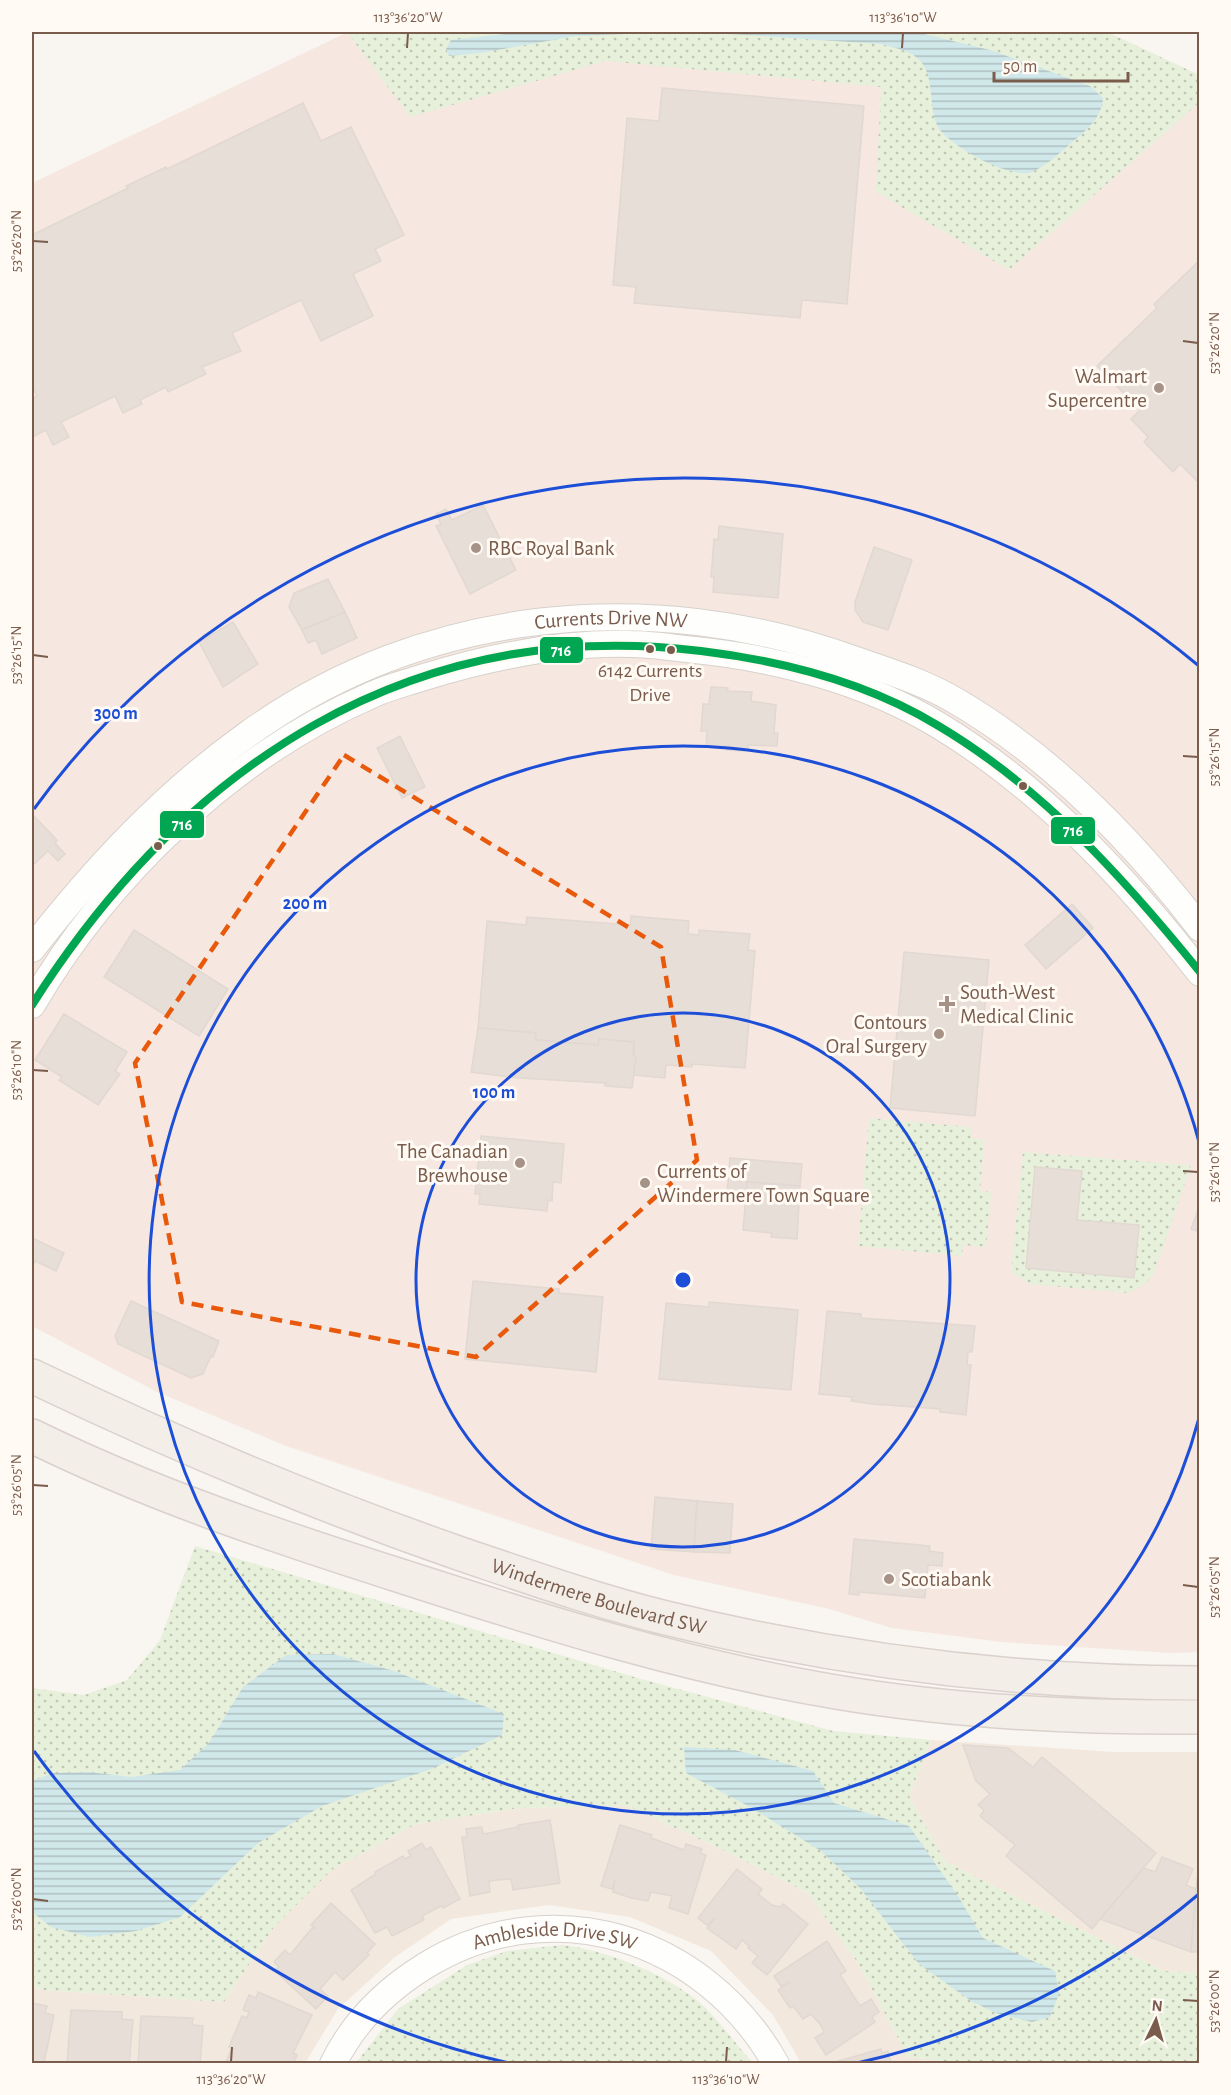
<svg xmlns="http://www.w3.org/2000/svg" width="1231" height="2095" font-family="'Alegreya Sans',sans-serif">
  <defs>
    <pattern id="grass-dots" width="8" height="8" patternUnits="userSpaceOnUse" patternTransform="scale(1.5)"><rect width="8" height="8" fill="#e7f0db"/><path d="M2 2h.1M6 6h.1" fill="none" stroke="#c0c6b4" stroke-width="1.8" stroke-linecap="round"/></pattern>
    <pattern id="water-rules" width="6" height="5" patternUnits="userSpaceOnUse" patternTransform="scale(1.5)"><rect width="6" height="5" fill="#d0e8ea"/><path d="M0 2.5h6" fill="none" stroke="#aebfc0"/></pattern>
  </defs>
  <rect width="100%" height="100%" fill="#f9f5f0"/>
  <g fill="#f2e8de">
    <polygon points="931,1740 1114,1752 1199,1752 1199,1973 1164,1971 945,1861 909,1796"/>
    <polygon points="628,1806 727,1852 808,1893 858,1963 908,2057 972,2063 801,2063 773,2015 711,1951 630,1917 549,1905 451,1919 395,1957 338,2009 305,2063 32,2063 32,1986 43,1990 224,2002 274,1927 333,1869 416,1824 519,1808"/>
  </g>
  <polygon fill="#f6e8e1" points="348,32 1107,32 1199,75 1199,1652 1169,1653 1002,1642 892,1628 829,1609 674,1575 286,1446 157,1392 32,1326 32,183"/>
  <g fill="url(#grass-dots)">
    <polygon points="347,32 1107,32 1199,75 1199,103 1009,270 876,192 881,87 606,61 410,117"/>
    <polygon points="869,1118 972,1127 971,1138 984,1140 980,1191 991,1192 986,1247 963,1245 962,1256 858,1246"/>
    <polygon points="1023,1152 1191,1165 1154,1274 1145,1284 1129,1293 1029,1284 1011,1272"/>
    <polygon points="195,1546 634,1677 833,1731 931,1740 909,1796 945,1861 1164,1971 1199,1973 1199,2063 972,2064 908,2057 858,1963 808,1893 727,1852 628,1806 519,1808 416,1824 333,1869 274,1927 224,2002 43,1990 32,1986 32,1688 84,1695 127,1680 160,1640"/>
    <path d="M561,1945C603,1949 660,1972 694,1998C713,2012 736,2045 753,2063H356L398,2009L467,1965L507,1951Z"/>
  </g>
  <g fill="url(#water-rules)">
    <polygon points="525,32 678,32 576,36 480,53 449,56 446,49 451,40"/>
    <path d="M699,32H916L990,50L1090,86L1103,98C1102,119 1084,132 1069,145C1060,153 1044,167 1032,172C1011,180 946,145 937,125C929,107 934,79 922,63C914,51 894,48 881,44Z"/>
    <polygon points="333,1654 394,1671 504,1714 502,1735 434,1768 322,1806 258,1843 180,1917 136,1931 90,1937 51,1927 32,1912 32,1781 53,1773 88,1772 131,1777 180,1770 209,1743 243,1687 286,1655"/>
    <polygon points="684,1747 735,1750 813,1771 834,1803 909,1826 958,1896 983,1938 1055,1971 1059,1994 1050,2017 1032,2022 996,2013 971,2001 919,1964 860,1888 821,1851 752,1808 686,1773"/>
  </g>
  <g fill="#e6ded7" stroke="#e2d8d2" stroke-width="1.5">
    <polygon points="662,88 864,106 847,304 802,300 800,318 634,303 636,287 613,285 627,118 659,121"/>
    <polygon points="303,103 321,141 351,127 404,235 375,249 381,261 353,274 373,316 321,341 301,300 232,333 241,351 202,367 206,374 168,392 166,387 140,400 142,404 123,413 115,396 61,422 69,437 53,445 46,430 32,437 32,399 37,396 32,385 32,235 128,188 126,186 166,167 167,169"/>
    <polygon points="1200,260 1200,484 1180,464 1173,472 1144,442 1148,437 1131,419 1140,410 1097,366 1157,308 1154,304"/>
    <polygon points="483,505 516,570 470,594 436,526 441,524 436,514 446,509 452,520"/>
    <polygon points="719,526 783,534 778,598 713,592 714,577 711,577 714,539 718,540"/>
    <polygon points="874,547 912,560 888,630 863,622 855,610 855,602"/>
    <polygon points="328,579 345,612 302,630 289,607 294,593"/>
    <polygon points="345,612 357,638 322,654 316,640 308,643 302,630"/>
    <polygon points="233,622 258,664 223,687 199,642"/>
    <polygon points="711,687 728,688 727,691 752,692 751,701 776,705 774,733 778,733 777,746 748,745 748,750 743,751 727,750 728,746 706,747 707,731 701,731 703,704 709,704"/>
    <polygon points="400,736 425,787 402,798 377,748"/>
    <polygon points="32,814 57,840 55,843 65,854 58,861 48,851 32,866"/>
    <polygon points="1072,904 1093,928 1046,969 1025,945"/>
    <polygon points="631,916 689,921 688,934 699,935 699,930 750,934 748,950 755,951 745,1068 692,1064 692,1067 666,1065 665,1078 634,1075 634,1042 599,1039 598,1045 535,1040 536,1033 478,1028 487,921 526,925 527,917 630,925"/>
    <polygon points="134,930 228,989 199,1036 104,977"/>
    <polygon points="904,952 989,960 975,1116 890,1108"/>
    <polygon points="64,1014 127,1052 115,1071 120,1074 98,1105 59,1080 62,1077 35,1060"/>
    <polygon points="478,1028 536,1033 535,1040 598,1045 599,1039 634,1042 633,1055 636,1056 632,1088 605,1086 605,1083 519,1078 471,1072"/>
    <polygon points="481,1136 564,1144 561,1183 553,1182 552,1201 548,1200 547,1211 479,1204 480,1194 475,1194"/>
    <polygon points="730,1158 802,1164 800,1186 747,1182 746,1195 727,1194"/>
    <polygon points="1035,1167 1082,1171 1077,1220 1139,1225 1134,1278 1026,1268"/>
    <polygon points="747,1182 800,1186 797,1239 771,1237 772,1233 743,1230"/>
    <polygon points="1200,1204 1200,1232 1191,1229"/>
    <polygon points="32,1238 64,1253 56,1271 35,1261 32,1269"/>
    <polygon points="473,1281 559,1289 559,1293 603,1297 596,1372 465,1359"/>
    <polygon points="131,1301 219,1341 213,1357 211,1356 203,1374 191,1378 118,1344 115,1336"/>
    <polygon points="709,1302 798,1310 791,1390 659,1379 666,1303 709,1307"/>
    <polygon points="827,1311 861,1314 861,1318 975,1326 972,1352 968,1352 967,1365 971,1365 966,1415 940,1412 940,1409 872,1404 851,1401 852,1397 819,1394"/>
    <polygon points="655,1497 697,1501 694,1552 651,1549"/>
    <polygon points="697,1501 733,1504 730,1553 694,1552"/>
    <polygon points="854,1539 930,1546 929,1551 943,1553 942,1566 928,1565 925,1598 859,1592 859,1595 849,1594"/>
    <polygon points="963,1745 1008,1748 1033,1767 1042,1757 1156,1853 1092,1929 1006,1856 1015,1845 980,1816 984,1810 978,1805 990,1794 976,1781"/>
    <polygon points="550,1820 560,1883 513,1890 511,1879 497,1880 489,1881 490,1892 470,1896 462,1837 467,1837 466,1829 482,1827 483,1834 490,1833 517,1827 519,1829 518,1825"/>
    <polygon points="620,1825 652,1835 651,1838 684,1850 686,1844 702,1849 700,1853 706,1855 688,1914 669,1908 672,1896 651,1892 648,1901 631,1898 613,1892 615,1879 612,1889 601,1886"/>
    <polygon points="422,1843 426,1850 431,1847 460,1899 443,1908 441,1906 422,1916 424,1920 392,1936 387,1927 375,1933 351,1890 376,1874 375,1872 403,1856 405,1859 411,1856 408,1851"/>
    <polygon points="1162,1857 1193,1869 1186,1885 1196,1889 1191,1952 1100,1919 1144,1868 1155,1872"/>
    <polygon points="737,1869 762,1889 758,1894 772,1905 780,1907 783,1904 808,1924 767,1975 752,1963 758,1956 748,1948 750,1947 742,1940 736,1949 707,1928 715,1918 707,1925 698,1918"/>
    <polygon points="1197,1878 1200,1878 1200,1952 1191,1952"/>
    <polygon points="331,1903 375,1944 367,1953 369,1955 343,1980 335,1972 320,1989 328,1996 316,2009 275,1971 279,1967 274,1962 285,1950 290,1955 312,1928 315,1928 311,1925"/>
    <polygon points="827,1941 846,1971 840,1975 860,2006 871,1999 879,2012 872,2017 875,2022 826,2055 815,2038 824,2032 820,2024 811,2014 803,2019 793,2006 790,2008 778,1990 790,1982 781,1986 774,1976"/>
    <polygon points="258,1992 312,2015 293,2053 297,2055 293,2064 225,2064 231,2050 234,2049 229,2047 242,2016 247,2018 249,2012 243,2010 249,1995 256,1998"/>
    <polygon points="32,2003 47,2006 45,2013 54,2015 44,2063 32,2061"/>
    <polygon points="71,2010 122,2012 122,2019 133,2020 129,2064 67,2064"/>
    <polygon points="141,2016 193,2018 192,2025 203,2026 200,2064 138,2064"/>
    <polygon points="881,2049 882,2053 888,2051 891,2064 828,2064"/>
  </g>
  <g fill="none" stroke-linecap="round" stroke-linejoin="round">
    <g stroke="#d7d1cb" stroke-width="28">
      <g id="minor">
        <path id="s1" d="M32,949C95,868 164,794 248,734C425,607 651,586 853,659C888,671 924,682 956,701C1052,757 1133,841 1200,928"/>
        <path d="M32,1005C108,874 234,754 374,694C389,687 406,683 421,678C489,657 559,642 631,644C652,644 674,648 695,650C776,658 867,682 938,725C1041,787 1126,878 1200,973"/>
        <path id="s2" d="M333,2064C354,2021 386,1990 425,1966C552,1888 705,1938 776,2064"/>
      </g>
    </g>
    <g stroke="#dad1cc" stroke-width="36">
      <g id="major">
        <path id="s3" d="M32,1376C172,1443 314,1503 461,1554C529,1577 597,1601 666,1618C841,1661 1020,1683 1200,1683"/>
        <path d="M32,1436C150,1494 275,1536 401,1576C543,1622 688,1667 836,1692C955,1712 1078,1718 1200,1717"/>
      </g>
    </g>
    <use href="#minor" stroke="#fefefd" stroke-width="26"/>
    <use href="#major" stroke="#f3eee8" stroke-width="33"/>
    <g stroke="#fffaf3" stroke-width="12">
      <path id="bus-1" d="M32,1005C184,766 410,615 701,651C784,661 866,682 937,725C1042,787 1124,878 1200,972"/>
    </g>
    <use href="#bus-1" stroke="#00a651" stroke-width="8"/>
  </g>
  <path fill="none" stroke="#e8590c" stroke-width="4.5" stroke-dasharray="12 8" stroke-linejoin="round" d="M344,755L661,947L697,1160L476,1357L182,1302L135,1063Z"/>
  <path fill="none" stroke="#7a5c4d" stroke-width="2" d="M407,48L408,33M902,48L903,33M33,241L48,242M1183,341L1198,343M33,655L48,657M1183,756L1198,757M33,1070L48,1071M1183,1171L1198,1172M33,1485L48,1486M1183,1585L1198,1587M33,1899L48,1901M1183,2000L1198,2001M231,2062L232,2047M726,2062L727,2047"/>
  <g fill="none" stroke="#1d4ed8" stroke-width="3">
    <circle cx="683" cy="1280" r="267"/>
    <path d="M1199 1418A534 534 0 1 1 1199 1142"/>
    <path d="M1199 1894A802 802 0 0 1 857 2063M509 2063A802 802 0 0 1 34 1751M34 809A802 802 0 0 1 1199 666"/>
  </g>
  <g fill="#a69286" stroke="#fffaf3" stroke-width="2">
    <circle cx="1159" cy="388" r="6"/>
    <circle cx="476" cy="548" r="6"/>
    <path d="M944 995h6v6h6v6h-6v6h-6v-6h-6v-6h6z"/>
    <circle cx="939" cy="1034" r="6"/>
    <circle cx="520" cy="1163" r="6"/>
    <circle cx="645" cy="1183" r="6"/>
    <circle cx="889" cy="1579" r="6"/>
  </g>
  <g fill="#7a5c4d" stroke="#fffaf3" stroke-width="2">
    <circle cx="650" cy="649" r="5"/>
    <circle cx="671" cy="650" r="5"/>
    <circle cx="1023" cy="786" r="5"/>
    <circle cx="158" cy="846" r="5"/>
  </g>
  <g text-anchor="middle" stroke-width="6" stroke-linejoin="round" paint-order="stroke">
    <g font-size="20" fill="#7a5c4d" stroke="#fffaf3">
      <text x="650" y="677">6142 Currents<tspan x="650" dy="24">Drive</tspan></text>
    </g>
    <g font-size="21" fill="#7a5c4d" stroke="#fffaf3" text-anchor="start">
      <text x="1147" y="383" text-anchor="end">Walmart<tspan x="1147" dy="24">Supercentre</tspan></text>
      <text x="488" y="555">RBC Royal Bank</text>
      <text x="960" y="999">South-West<tspan x="960" dy="24">Medical Clinic</tspan></text>
      <text x="927" y="1029" text-anchor="end">Contours<tspan x="927" dy="24">Oral Surgery</tspan></text>
      <text x="508" y="1158" text-anchor="end">The Canadian<tspan x="508" dy="24">Brewhouse</tspan></text>
      <text x="657" y="1178">Currents of<tspan x="657" dy="24">Windermere Town Square</tspan></text>
      <text x="901" y="1586">Scotiabank</text>
    </g>
    <g font-size="21" fill="#7a5c4d" stroke="#fffaf3">
      <text dy="7" stroke="none"><textPath href="#s1" startOffset="693">Currents Drive NW</textPath></text>
      <text dy="7" stroke="none"><textPath href="#s3" startOffset="609">Windermere Boulevard SW</textPath></text>
      <text dy="7" stroke="none"><textPath href="#s2" startOffset="273">Ambleside Drive SW</textPath></text>
    </g>
  </g>
  <circle cx="683" cy="1280" r="9" fill="#1d4ed8" stroke="#fffaf3" stroke-width="3"/>
  <g font-size="18" text-anchor="middle" font-weight="bold" fill="#1d4ed8" stroke="#fffaf3" stroke-width="6" stroke-linejoin="round" paint-order="stroke">
    <text x="116" y="719">300 m</text>
    <text x="305" y="909">200 m</text>
    <text x="494" y="1098">100 m</text>
  </g>
  <g stroke="#fffaf3" stroke-width="2">
    <rect x="539" y="636" width="45" height="28" rx="6" fill="#00a651"/>
    <rect x="159" y="810" width="46" height="29" rx="6" fill="#00a651"/>
    <rect x="1050" y="816" width="46" height="29" rx="6" fill="#00a651"/>
  </g>
  <g font-size="16" text-anchor="middle" font-weight="bold" fill="#fff">
    <text x="561" y="656">716</text>
    <text x="182" y="830">716</text>
    <text x="1073" y="836">716</text>
  </g>
  <rect width="1231" height="2095" fill="none" stroke="#fffaf3" stroke-width="66"/>
  <g transform="translate(1156 2020) rotate(5)" stroke="#fffaf3" stroke-width="4.5" paint-order="stroke">
  <path d="M0-4.5L10 22L0 15L-10 22Z" fill="#7a5c4d"/>
  <text y="-9" font-size="16" font-weight="bold" text-anchor="middle" fill="#7a5c4d">N</text>
  </g>
  <path d="M994 72v9h134v-9" fill="none" stroke="#7a5c4d" stroke-width="3"/>
  <text x="1003" y="72" font-size="18" fill="#7a5c4d" stroke="#fffaf3" stroke-width="4.5" paint-order="stroke">50 m</text>
  <rect x="33" y="33" width="1165" height="2029" fill="none" stroke="#7a5c4d" stroke-width="2"/>
  <g font-size="15" text-anchor="middle" fill="#7a5c4d">
    <text x="408" y="22">113°36'20"W</text>
    <text x="903" y="22">113°36'10"W</text>
    <text transform="translate(16 241) rotate(-90)" y="5">53°26'20"N</text>
    <text transform="translate(1214 343) rotate(-90)" y="5">53°26'20"N</text>
    <text transform="translate(16 655) rotate(-90)" y="5">53°26'15"N</text>
    <text transform="translate(1214 757) rotate(-90)" y="5">53°26'15"N</text>
    <text transform="translate(16 1070) rotate(-90)" y="5">53°26'10"N</text>
    <text transform="translate(1214 1172) rotate(-90)" y="5">53°26'10"N</text>
    <text transform="translate(16 1485) rotate(-90)" y="5">53°26'05"N</text>
    <text transform="translate(1214 1587) rotate(-90)" y="5">53°26'05"N</text>
    <text transform="translate(16 1899) rotate(-90)" y="5">53°26'00"N</text>
    <text transform="translate(1214 2001) rotate(-90)" y="5">53°26'00"N</text>
    <text x="231" y="2084">113°36'20"W</text>
    <text x="726" y="2084">113°36'10"W</text>
  </g>
</svg>
